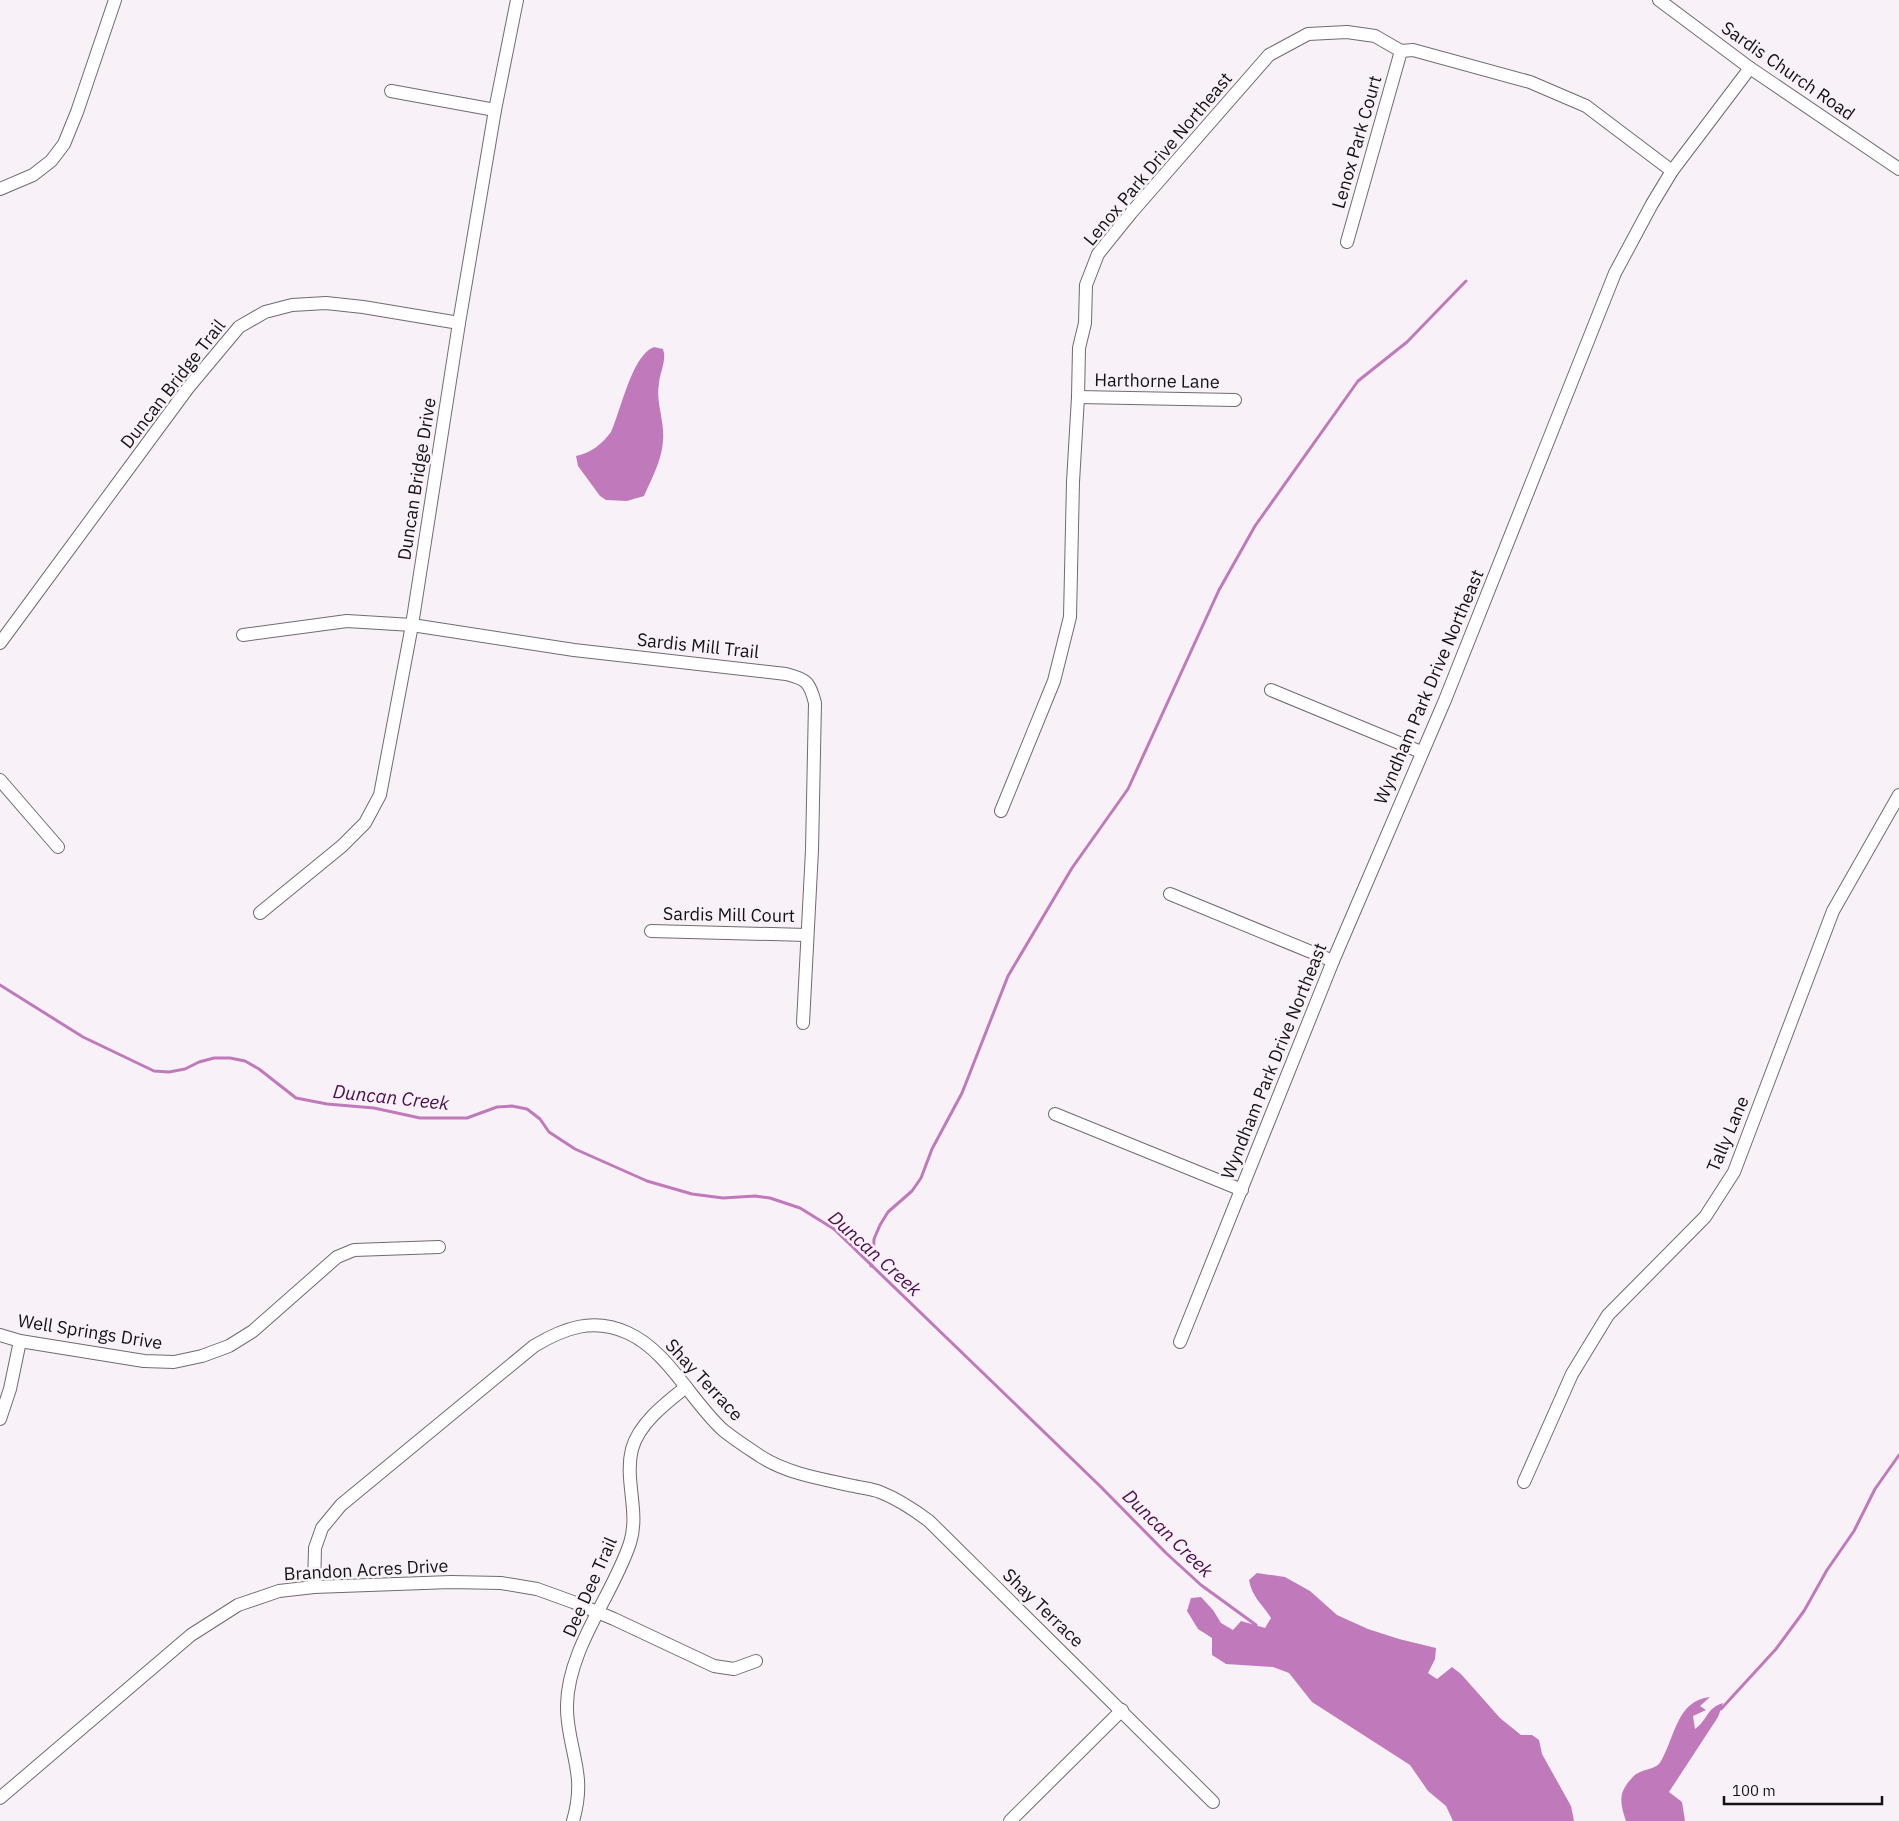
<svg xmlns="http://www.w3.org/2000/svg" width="1899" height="1821" font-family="'IBM Plex Sans',sans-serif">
  <rect width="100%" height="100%" fill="#f8f2f8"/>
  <g fill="#c07abb">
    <path d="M654,347L663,349C667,360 660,372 659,383C656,399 662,414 663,430C665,454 654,474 644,496L627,501L606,500L600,496L578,466L576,456C591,453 602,444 611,432C621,410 632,355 654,347Z"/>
    <path d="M1257,1573L1285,1577L1310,1591L1337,1615L1368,1629L1399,1639L1436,1648L1435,1659L1428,1673L1437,1679L1452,1667L1461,1674L1500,1718L1521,1735H1532L1539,1740L1542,1754L1571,1806L1574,1821H1453L1446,1806L1428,1791L1410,1765L1312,1702L1289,1673L1273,1667L1226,1664L1212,1655V1638L1198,1629L1187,1611L1191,1598L1201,1597L1213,1610L1221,1623L1233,1630L1241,1621L1265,1628L1271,1618C1262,1604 1252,1597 1249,1580Z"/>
    <path d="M1710,1697L1700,1706L1706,1710L1693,1716L1695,1729C1708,1720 1706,1708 1723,1703L1718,1717L1669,1792L1682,1802L1685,1821H1626C1623,1812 1619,1800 1623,1791C1625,1786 1633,1775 1638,1773C1645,1769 1657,1769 1661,1761C1675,1737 1677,1700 1710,1697Z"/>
  </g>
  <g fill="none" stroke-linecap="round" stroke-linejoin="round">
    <g stroke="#c07abb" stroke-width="3">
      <polyline points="0,985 83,1037 154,1071 169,1072 185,1069 199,1062 214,1058 230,1058 245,1061 259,1069 296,1098 327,1104 374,1108 420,1118 467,1118 497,1107 512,1106 527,1109 540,1119 549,1132 575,1149 647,1181 692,1194 723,1198 755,1196 770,1198 800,1208 834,1229 1100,1486 1166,1553 1201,1585 1256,1625"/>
      <polyline points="871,1266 873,1261 874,1239 880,1225 888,1212 912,1191 921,1178 932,1149 962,1093 1008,976 1072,868 1128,789 1219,590 1255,526 1358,381 1407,342 1466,281"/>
      <polyline points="1721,1709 1776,1649 1804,1611 1827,1570 1854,1531 1875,1489 1899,1455"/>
    </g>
    <g stroke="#716b70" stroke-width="14">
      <g id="minor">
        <polyline points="1659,0 1750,68 1899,169"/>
        <polyline points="391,91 495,110"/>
        <polyline points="0,189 33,175 51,161 64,144 77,112 115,0"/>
        <polyline points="1347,242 1401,51"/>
        <polyline points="1078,397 1235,400"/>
        <path d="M243,635L347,621L412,625L574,650L786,674C807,679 810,683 815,703L812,850L803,1023"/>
        <polyline points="0,643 188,388 239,327 265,312 292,305 326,303 363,307 459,323"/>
        <polyline points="1271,690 1421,752"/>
        <polyline points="0,780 58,847"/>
        <polyline points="1001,811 1054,681 1070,617 1073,482 1078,397 1079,348 1085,323 1086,285 1098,254 1131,213 1269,55 1308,34 1347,32 1375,36 1401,51 1413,50 1530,82 1586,106 1672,171"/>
        <polyline points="1170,894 1333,961"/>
        <polyline points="260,913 342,846 365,823 380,795 412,625 459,323 495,110 517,0"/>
        <polyline points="651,931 807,935"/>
        <polyline points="1055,1114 1242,1190"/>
        <polyline points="0,1335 20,1341 144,1361 174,1362 202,1356 229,1346 253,1331 337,1257 354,1250 439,1247"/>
        <polyline points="1180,1342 1333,961 1445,700 1615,273 1652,204 1672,171 1750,68"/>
        <polyline points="0,1419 10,1389 20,1341"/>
        <polyline points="1524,1482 1572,1374 1608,1315 1705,1217 1734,1172 1833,911 1899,795"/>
        <path d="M314,1587L315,1548L322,1528L341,1505L534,1346C564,1328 593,1317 628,1333C668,1351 691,1401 723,1430C734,1439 748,1448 760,1456C788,1474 822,1479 854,1486C862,1488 872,1489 880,1492C898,1499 913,1509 929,1521L1213,1802"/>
        <polyline points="0,1798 191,1635 238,1605 279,1591 314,1587 451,1582 501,1583 537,1589 573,1602 614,1619 714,1666 734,1669 756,1661"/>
        <path d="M573,1821C577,1807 579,1794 578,1780C576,1754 566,1731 567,1705C568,1648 613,1595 630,1543C640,1512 624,1480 632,1449C639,1423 667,1402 686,1387"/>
        <polyline points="1010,1821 1122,1710"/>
      </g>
    </g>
    <use href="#minor" stroke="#fff" stroke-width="12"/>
  </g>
  <g text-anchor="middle" stroke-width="5" stroke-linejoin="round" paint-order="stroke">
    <g font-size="18" fill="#141214" stroke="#f8f2f8">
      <text transform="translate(1788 71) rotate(35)" y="6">Sardis Church Road</text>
      <text transform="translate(1357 142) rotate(-74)" y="6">Lenox Park Court</text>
      <text transform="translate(1158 159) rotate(-50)" y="6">Lenox Park Drive Northeast</text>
      <text transform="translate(1157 381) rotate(1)" y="6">Harthorne Lane</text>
      <text transform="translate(173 384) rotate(-52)" y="6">Duncan Bridge Trail</text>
      <text transform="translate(417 479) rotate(-81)" y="6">Duncan Bridge Drive</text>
      <text transform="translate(698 646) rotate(6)" y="6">Sardis Mill Trail</text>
      <text transform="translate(1429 687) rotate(-67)" y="6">Wyndham Park Drive Northeast</text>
      <text transform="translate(729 915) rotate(1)" y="6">Sardis Mill Court</text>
      <text transform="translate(1274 1061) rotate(-68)" y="6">Wyndham Park Drive Northeast</text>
      <text transform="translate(1728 1134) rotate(-67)" y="6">Tally Lane</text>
      <text transform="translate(90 1332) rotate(9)" y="6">Well Springs Drive</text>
      <text transform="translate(704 1380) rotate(47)" y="6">Shay Terrace</text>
      <text transform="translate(366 1570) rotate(-3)" y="6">Brandon Acres Drive</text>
      <text transform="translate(590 1587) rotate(-66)" y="6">Dee Dee Trail</text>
      <text transform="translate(1043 1608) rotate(44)" y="6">Shay Terrace</text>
    </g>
    <g font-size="19" font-style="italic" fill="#4e0e4c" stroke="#f8f2f8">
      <text transform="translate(391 1097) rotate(6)" y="7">Duncan Creek</text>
      <text transform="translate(875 1253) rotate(42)" y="7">Duncan Creek</text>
      <text transform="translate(1168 1533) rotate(44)" y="7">Duncan Creek</text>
    </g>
  </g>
  <path d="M1724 1796v8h158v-8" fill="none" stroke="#141214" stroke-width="2.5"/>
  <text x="1732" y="1796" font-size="15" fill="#141214" stroke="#f8f2f8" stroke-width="4" paint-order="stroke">100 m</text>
</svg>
